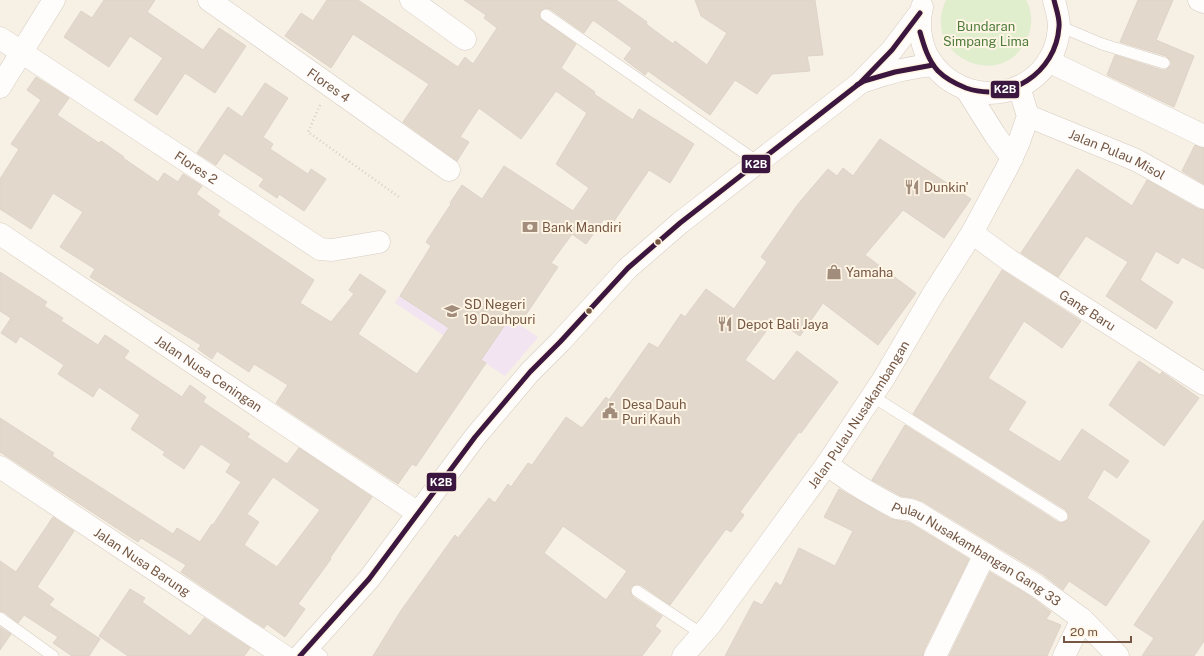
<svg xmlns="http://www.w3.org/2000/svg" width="1204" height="656" font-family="'Public Sans',sans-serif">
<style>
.education{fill:#f2e4f1}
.green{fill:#e0eece}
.building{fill:#e3d8cc;stroke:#dfd3c7;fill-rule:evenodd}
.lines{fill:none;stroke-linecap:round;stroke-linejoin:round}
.lane-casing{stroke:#d7cdc3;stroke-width:12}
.street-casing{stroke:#d7cdc3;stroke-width:23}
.secondary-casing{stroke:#d7ccc2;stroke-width:23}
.path{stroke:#d7cfc7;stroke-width:2.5;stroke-dasharray:1 3;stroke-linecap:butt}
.lane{stroke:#fefdfb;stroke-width:11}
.street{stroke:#fefdfb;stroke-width:22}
.secondary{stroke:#fefdfb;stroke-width:22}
.bus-1-casing{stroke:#fff5e5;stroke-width:8}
.bus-1{stroke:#3b163f;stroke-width:5}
.bus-dot{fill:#755744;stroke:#fff5e5;stroke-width:1.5}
.labels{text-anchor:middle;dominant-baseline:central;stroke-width:4;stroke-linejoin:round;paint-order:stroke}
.park-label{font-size:13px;fill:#4d7c3b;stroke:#fff5e5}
.street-label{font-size:13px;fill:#755744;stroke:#fff5e5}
.poi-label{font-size:13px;fill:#755744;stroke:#fff5e5;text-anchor:start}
.line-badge{stroke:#fff5e5;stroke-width:1.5}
.badge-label{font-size:11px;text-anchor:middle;font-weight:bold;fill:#fff}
</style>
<rect width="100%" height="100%" fill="#f6f0e5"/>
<path class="education" d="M421 261 538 337 505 376 395 303Z"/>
<path class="green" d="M946 0H1026C1032 10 1033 25 1028 36 1005 95 919 57 946 0Z"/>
<g class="building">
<path d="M104 0H155L147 12 203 50 219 28 246 46 215 93 185 73 157 115 134 100 163 58 130 36 109 67 64 37 81 11 92 18Z"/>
<path d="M327 0H358L458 67 465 57 473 64 497 28 484 18 486 15 464 0H616L647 22 646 24 673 44 675 41 707 65 727 33 701 16 695 0H815L823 55 807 56 810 71 772 74 757 94 735 80 710 115 648 71 645 75 624 59 632 48 593 20 584 33 550 9 546 8 541 11 539 15 542 20 576 44 561 68 595 92 594 94 633 120 639 109 694 144 670 183 649 170 612 224 604 219 586 244 572 234 551 263 558 267 519 325 509 319 481 360 486 363 416 466 412 464 398 484 276 403 288 385 254 364 249 372 217 351 212 359 198 349 201 345 90 277 95 269 60 247 83 212 53 193 31 229 0 209V179L19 149 11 144 41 100 27 90 36 77 69 98 57 115 99 143 101 141 124 157 123 158 158 182 164 173 178 182 183 174 202 186 196 194 220 211 217 215 314 280 300 303 331 322 354 294 349 290 360 274 386 291 358 334 417 374 449 328 400 296 431 246 426 242 451 204 450 203 462 185 482 199 504 166 573 211 589 188 556 164 587 113 556 91 521 139 479 108 460 137 469 142 457 161 403 122 429 84 353 34 331 68 285 36 301 13 313 21Z"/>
<path d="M1138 0H1173L1156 40 1194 56 1174 107 1107 75 1115 55 1162 70H1166L1171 65V61L1166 56 1120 42Z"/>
<path d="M265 83 288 98 263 137 273 144 270 149 308 174 311 169 326 179 304 211 279 194 277 198 259 186 264 179 224 153 216 165 197 153 228 107 242 117Z"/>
<path d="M880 139 971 199 944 238 903 210 865 255 916 293 878 345 823 303 800 336 775 319 745 360 774 381 797 351 838 382 801 433 799 432 740 512 744 515 731 532 726 529 670 605 641 585 637 584 631 587 630 591 633 597 662 616 655 626 661 631 642 656H373L400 612 455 535 458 538 489 498 495 503 508 484 511 487 528 463 532 465 566 417 582 428 606 397 609 400 649 343 658 348 681 314 685 317 706 289 734 309 767 262 761 257 798 204 828 169 837 176 843 168 853 176ZM563 526 627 571 606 600 544 553Z"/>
<path d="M1195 145 1204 148V184L1182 171Z"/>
<path d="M1077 169 1132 206 1147 180 1198 209 1204 210V269L1182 257 1178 264 1156 251 1140 280 1173 302 1156 329 1106 296 1128 262 1086 236 1058 277 1021 253Z"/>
<path d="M1002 270 1081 321 1062 348 1024 321 988 378 1026 402 1008 430 1060 462 1082 429 1129 461 1117 478 1104 469 1087 498 1150 541 1106 606 1069 581 1063 590 1044 575 922 501 914 498 901 496 872 480 905 425 1058 522 1062 523 1068 520 1069 516 1066 510 913 414Z"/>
<path d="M0 272 47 302 44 306 63 318 61 321 98 345 105 335 129 351 124 358 182 397 190 385 206 397 203 402 250 434 247 437 287 464 299 448 372 497 330 558 331 559 298 604 305 609 285 637 267 624 264 628 181 572 186 565 141 538 138 542 0 452V418L54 453 52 456 173 534 177 528 200 542 212 524 213 525 241 482 226 472 231 464 201 444 184 469 163 455 165 452 131 429 140 415 99 387 93 397 58 374 64 365 20 336 16 343 1 333 11 318 0 311ZM273 477 320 510 277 567 244 545 259 522 247 514Z"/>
<path d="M1139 361 1160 375 1162 372 1199 398 1164 446 1109 405Z"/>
<path d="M839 489 891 519 910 523 969 559 924 650 923 656H725L754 601 762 605 776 582 781 586 799 548 835 566 853 531 824 517Z"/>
<path d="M53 517 74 531 37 587 54 599 49 605 100 639 89 656H72L53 643 58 637 24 615 18 623 4 612 0 611V561L16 572Z"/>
<path d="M1204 520V641L1194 656H1142L1154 638 1134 625Z"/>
<path d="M990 572 1030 596 1051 612 1046 619 1061 625 1047 656H949Z"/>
<path d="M130 589 145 598 142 602 190 636 204 618 250 648 244 656H128L99 636Z"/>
<path d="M0 627 11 634 0 650Z"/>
</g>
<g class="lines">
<defs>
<g id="lane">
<path d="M546 15 759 163"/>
<path d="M1059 26 1102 44 1164 63"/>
<path d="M872 396 1062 516"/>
<path d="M637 591 702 634"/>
<path d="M0 618 53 656"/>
<path d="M309 646 322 656"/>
</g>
<g id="street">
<path id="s1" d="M209 0 449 170"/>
<path d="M411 0 465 39"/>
<path d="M1199 0 1204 2"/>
<path id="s2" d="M0 38 320 249 332 250 379 242"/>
<path d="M1048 61 1204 136"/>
<path d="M0 87 54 0"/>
<path id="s3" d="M972 233 1009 260 1204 384"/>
<path id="s4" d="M0 234 418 513"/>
<path id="s5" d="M827 464C849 482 872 495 897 508 905 510 909 508 916 512L1037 586 1082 619 1118 656"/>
<path id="s6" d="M0 467 284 656"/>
<path d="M935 656 985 554"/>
<path d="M1064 656 1082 619"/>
</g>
<g id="secondary">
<path d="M922 7C918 23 920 41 927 55 962 118 1055 98 1059 27 1059 17 1056 9 1054 0"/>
<path d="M865 81C887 73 909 67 933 65"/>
<path d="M966 89 995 135 1012 158"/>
<path id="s7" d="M1028 116 1136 160 1204 198"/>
<path d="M300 656 369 579 475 437 530 372 560 342 628 268 680 223 860 83 892 50 920 13"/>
<path id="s8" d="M683 656 710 625 827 464 884 378 932 296 972 233 1008 166 1019 142 1028 116 1019 87"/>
</g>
</defs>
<use href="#lane" class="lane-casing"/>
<use href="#street" class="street-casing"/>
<use href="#secondary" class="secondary-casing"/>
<path class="path" d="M320 105 308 132 399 197"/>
<use href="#lane" class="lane"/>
<use href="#street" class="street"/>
<use href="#secondary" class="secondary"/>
<defs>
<g id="bus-1">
<path d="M920 32C924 46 928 60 938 71 946 79 956 84 966 88 1009 103 1056 73 1059 27 1060 18 1056 9 1054 0"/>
<path d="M857 85 864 81 895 72 933 65"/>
<path d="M300 656 369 579 475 437 530 372 560 342 628 268 680 223 860 83 892 50 920 13"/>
</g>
</defs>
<use href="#bus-1" class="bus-1-casing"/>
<use href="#bus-1" class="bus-1"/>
</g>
<defs>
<symbol id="restaurant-bare" viewBox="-9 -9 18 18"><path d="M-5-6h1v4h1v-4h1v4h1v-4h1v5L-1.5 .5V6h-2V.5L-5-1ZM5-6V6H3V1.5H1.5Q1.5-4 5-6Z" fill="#a28d7c" stroke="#fff5e5" stroke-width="2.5" paint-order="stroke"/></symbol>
<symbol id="bank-bare" viewBox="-9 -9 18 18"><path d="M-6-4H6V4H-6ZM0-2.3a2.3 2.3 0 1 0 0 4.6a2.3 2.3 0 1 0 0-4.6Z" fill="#a28d7c" stroke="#fff5e5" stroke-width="2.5" paint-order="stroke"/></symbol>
<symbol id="shop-bare" viewBox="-9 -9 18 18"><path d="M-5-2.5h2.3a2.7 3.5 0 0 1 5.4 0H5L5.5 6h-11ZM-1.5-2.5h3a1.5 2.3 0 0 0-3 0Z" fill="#a28d7c" stroke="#fff5e5" stroke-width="2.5" paint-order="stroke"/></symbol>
<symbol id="school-bare" viewBox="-9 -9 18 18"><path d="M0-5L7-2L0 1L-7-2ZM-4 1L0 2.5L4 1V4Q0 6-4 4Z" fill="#a28d7c" stroke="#fff5e5" stroke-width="2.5" paint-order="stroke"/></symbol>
<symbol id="civic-bare" viewBox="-9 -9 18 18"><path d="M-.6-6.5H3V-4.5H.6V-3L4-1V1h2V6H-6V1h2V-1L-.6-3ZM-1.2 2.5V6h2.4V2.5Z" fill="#a28d7c" stroke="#fff5e5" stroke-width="2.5" paint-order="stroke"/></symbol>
</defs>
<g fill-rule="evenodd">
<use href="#restaurant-bare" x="901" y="176" width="22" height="22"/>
<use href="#bank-bare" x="519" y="216" width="22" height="22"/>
<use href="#shop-bare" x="823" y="261" width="22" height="22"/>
<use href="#school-bare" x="441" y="300" width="22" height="22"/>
<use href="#restaurant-bare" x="714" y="313" width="22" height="22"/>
<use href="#civic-bare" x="599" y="400" width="22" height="22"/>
</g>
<g class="bus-dot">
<circle cx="658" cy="242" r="3.5"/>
<circle cx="589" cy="311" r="3.5"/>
</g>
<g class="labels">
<g class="park-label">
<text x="986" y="26">Bundaran<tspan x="986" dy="15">Simpang Lima</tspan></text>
</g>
<g class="street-label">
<text stroke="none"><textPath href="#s1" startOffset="147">Flores 4</textPath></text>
<text stroke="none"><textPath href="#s7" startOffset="97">Jalan Pulau Misol</textPath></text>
<text stroke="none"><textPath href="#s2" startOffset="235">Flores 2</textPath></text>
<text stroke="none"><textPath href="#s3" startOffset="139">Gang Baru</textPath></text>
<text stroke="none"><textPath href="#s4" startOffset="251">Jalan Nusa Ceningan</textPath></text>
<text stroke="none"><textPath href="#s8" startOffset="299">Jalan Pulau Nusakambangan</textPath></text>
<text stroke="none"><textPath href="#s5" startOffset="175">Pulau Nusakambangan Gang 33</textPath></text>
<text stroke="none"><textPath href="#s6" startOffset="171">Jalan Nusa Barung</textPath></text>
</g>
<g class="poi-label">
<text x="924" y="187">Dunkin'</text>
<text x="542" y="227">Bank Mandiri</text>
<text x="846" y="272">Yamaha</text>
<text x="464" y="304">SD Negeri<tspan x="464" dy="15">19 Dauhpuri</tspan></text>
<text x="737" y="324">Depot Bali Jaya</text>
<text x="622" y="404">Desa Dauh<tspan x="622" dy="15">Puri Kauh</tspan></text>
</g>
</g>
<g class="line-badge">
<rect x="990" y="80" width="30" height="19" rx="4" fill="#3b163f"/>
<rect x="741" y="154" width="30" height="20" rx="4" fill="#3b163f"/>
<rect x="426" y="472" width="31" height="20" rx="4" fill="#3b163f"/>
</g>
<g class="badge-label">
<text x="1005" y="93">K2B</text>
<text x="756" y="168">K2B</text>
<text x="441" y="486">K2B</text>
</g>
<path d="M1064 636v6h67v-6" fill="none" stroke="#755744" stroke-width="2"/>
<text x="1070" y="636" font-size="12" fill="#755744" stroke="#fff5e5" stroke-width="3" paint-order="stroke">20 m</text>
</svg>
